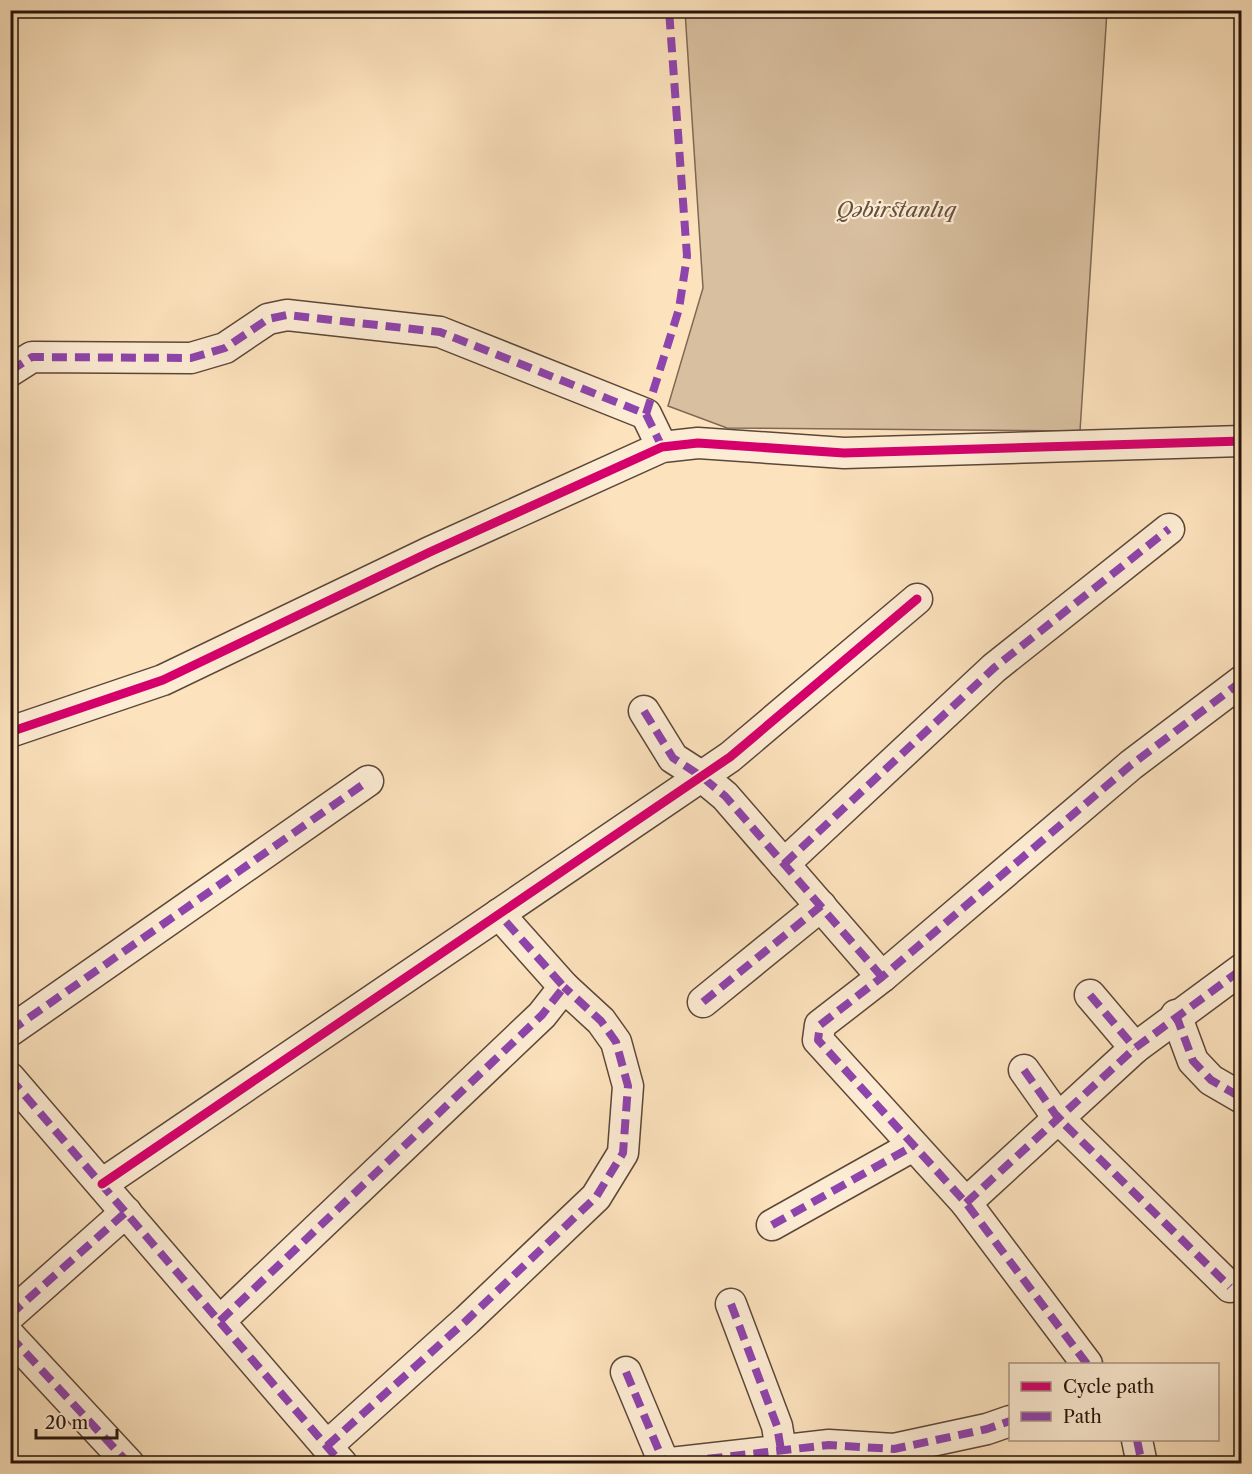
<svg xmlns="http://www.w3.org/2000/svg" width="1252" height="1474" font-family="'Libre Caslon Text',serif">
<style>
.green{fill:#d8bf9f;stroke:#7f6955;stroke-width:1.5}
.lines{fill:none;stroke-linecap:round;stroke-linejoin:round}
.minor-casing{stroke:#5c4738;stroke-width:33}
.minor{stroke:#fdecd4;stroke-width:30}
.quiet{stroke:#8e44ad;stroke-width:8;stroke-dasharray:15 8;stroke-linecap:butt}
.cycleway-casing{stroke:#fdecd4;stroke-width:13}
.cycleway{stroke:#d6006c;stroke-width:9}
.labels{text-anchor:middle;dominant-baseline:central;stroke-width:4.5;stroke-linejoin:round;paint-order:stroke}
.park-label{font-size:21px;font-style:italic;fill:#644f3f;stroke:#fdecd4}
</style>
<rect width="100%" height="100%" fill="#fce2bd"/>
<filter id="stains"><feTurbulence type="fractalNoise" baseFrequency=".00333" numOctaves="4"/><feColorMatrix values="0 0 0 0 .2 0 0 0 0 .09 0 0 0 0 .02 0 0 0 .5 -.17"/></filter>
<radialGradient id="worn" r=".72"><stop offset=".6" stop-color="#630" stop-opacity="0"/><stop offset="1" stop-color="#630" stop-opacity=".3"/></radialGradient>
<path class="green" d="M685 11H1107L1080 431 727 428 668 406 703 288Z"/>
<g class="lines">
<defs>
<g id="minor">
<path d="M10 371 32 357 191 358 225 348 268 319 287 315 440 332 646 414 662 447"/>
<path d="M644 711 673 758 701 776 725 796 882 977"/>
<path d="M10 732 163 680 430 552 662 447 698 443 844 453 1242 441"/>
<path d="M784 864 994 668 1169 529"/>
<path d="M1090 995 1135 1048"/>
<path d="M703 1002 821 906"/>
<path d="M1176 1015 1193 1061 1211 1080 1242 1098"/>
<path d="M10 1031 368 781"/>
<path d="M1024 1070 1058 1118 1230 1287"/>
<path d="M10 1078 342 1464"/>
<path d="M102 1184 730 757 917 599"/>
<path d="M966 1203 1135 1048 1242 969"/>
<path d="M772 1225 913 1146"/>
<path d="M731 1304 777 1426 781 1450"/>
<path d="M10 1315 126 1212"/>
<path d="M220 1321 542 1015 564 987 499 914"/>
<path d="M10 1336 129 1464"/>
<path d="M1087 1364 966 1203 818 1040 820 1025 882 977 1131 765 1242 681"/>
<path d="M626 1372 664 1463"/>
<path d="M1137 1440 1142 1464"/>
<path d="M327 1446 467 1320 596 1197 623 1153 628 1086 616 1042 601 1021 564 987"/>
<path d="M662 1464 829 1445 894 1449 987 1429 1010 1421"/>
</g>
</defs>
<use href="#minor" class="minor-casing"/>
<use href="#minor" class="minor"/>
<g class="quiet">
<path d="M10 371 32 357 191 358 225 348 268 319 287 315 440 332 646 414 662 447"/>
<path d="M646 414 679 309 687 256 669 10"/>
<path d="M644 711 673 758 701 776 725 796 882 977"/>
<path d="M784 864 994 668 1169 529"/>
<path d="M1090 995 1135 1048"/>
<path d="M703 1002 821 906"/>
<path d="M1176 1015 1193 1061 1211 1080 1242 1098"/>
<path d="M10 1031 368 781"/>
<path d="M1024 1070 1058 1118 1230 1287"/>
<path d="M10 1078 342 1464"/>
<path d="M966 1203 1135 1048 1242 969"/>
<path d="M772 1225 913 1146"/>
<path d="M731 1304 777 1426 781 1450"/>
<path d="M10 1315 126 1212"/>
<path d="M220 1321 542 1015 564 987 499 914"/>
<path d="M10 1336 129 1464"/>
<path d="M1087 1364 966 1203 818 1040 820 1025 882 977 1131 765 1242 681"/>
<path d="M626 1372 664 1463"/>
<path d="M1137 1440 1142 1464"/>
<path d="M327 1446 467 1320 596 1197 623 1153 628 1086 616 1042 601 1021 564 987"/>
<path d="M662 1464 829 1445 894 1449 987 1429 1010 1421"/>
</g>
<defs>
<g id="cycleway">
<path d="M10 732 163 680 430 552 662 447 698 443 844 453 1242 441"/>
<path d="M102 1184 730 757 917 599"/>
</g>
</defs>
<use href="#cycleway" class="cycleway-casing"/>
<use href="#cycleway" class="cycleway"/>
</g>
<g class="labels">
<g class="park-label">
<text x="896" y="209">Qəbirstanlıq</text>
</g>
</g>
<rect width="1252" height="1474" fill="none" stroke="#fce2bd" stroke-width="36"/>
<rect x="12" y="12" width="1228" height="1450" fill="none" stroke="#26130b" stroke-width="3"/>
<rect x="18" y="18" width="1216" height="1438" fill="none" stroke="#26130b" stroke-width="1.5"/>
<rect x="1009" y="1363" width="210" height="78" fill="#fdecd4" stroke="#a79584" stroke-width="1.5"/>
<rect x="1021" y="1382" width="30" height="9" fill="#d6006c" stroke="#a79584" stroke-width="1.5"/>
<text x="1063" y="1393" font-size="18" fill="#26130b">Cycle path</text>
<rect x="1021" y="1412" width="30" height="9" fill="#8e44ad" stroke="#a79584" stroke-width="1.5"/>
<text x="1063" y="1423" font-size="18" fill="#26130b">Path</text>
<path d="M36 1429v9h81v-9" fill="none" stroke="#26130b" stroke-width="3"/>
<text x="45" y="1429" font-size="18" fill="#26130b" stroke="#fdecd4" stroke-width="4.5" paint-order="stroke">20 m</text>
<rect width="100%" height="100%" filter="url(#stains)"/>
<rect width="100%" height="100%" fill="url(#worn)"/>
</svg>
